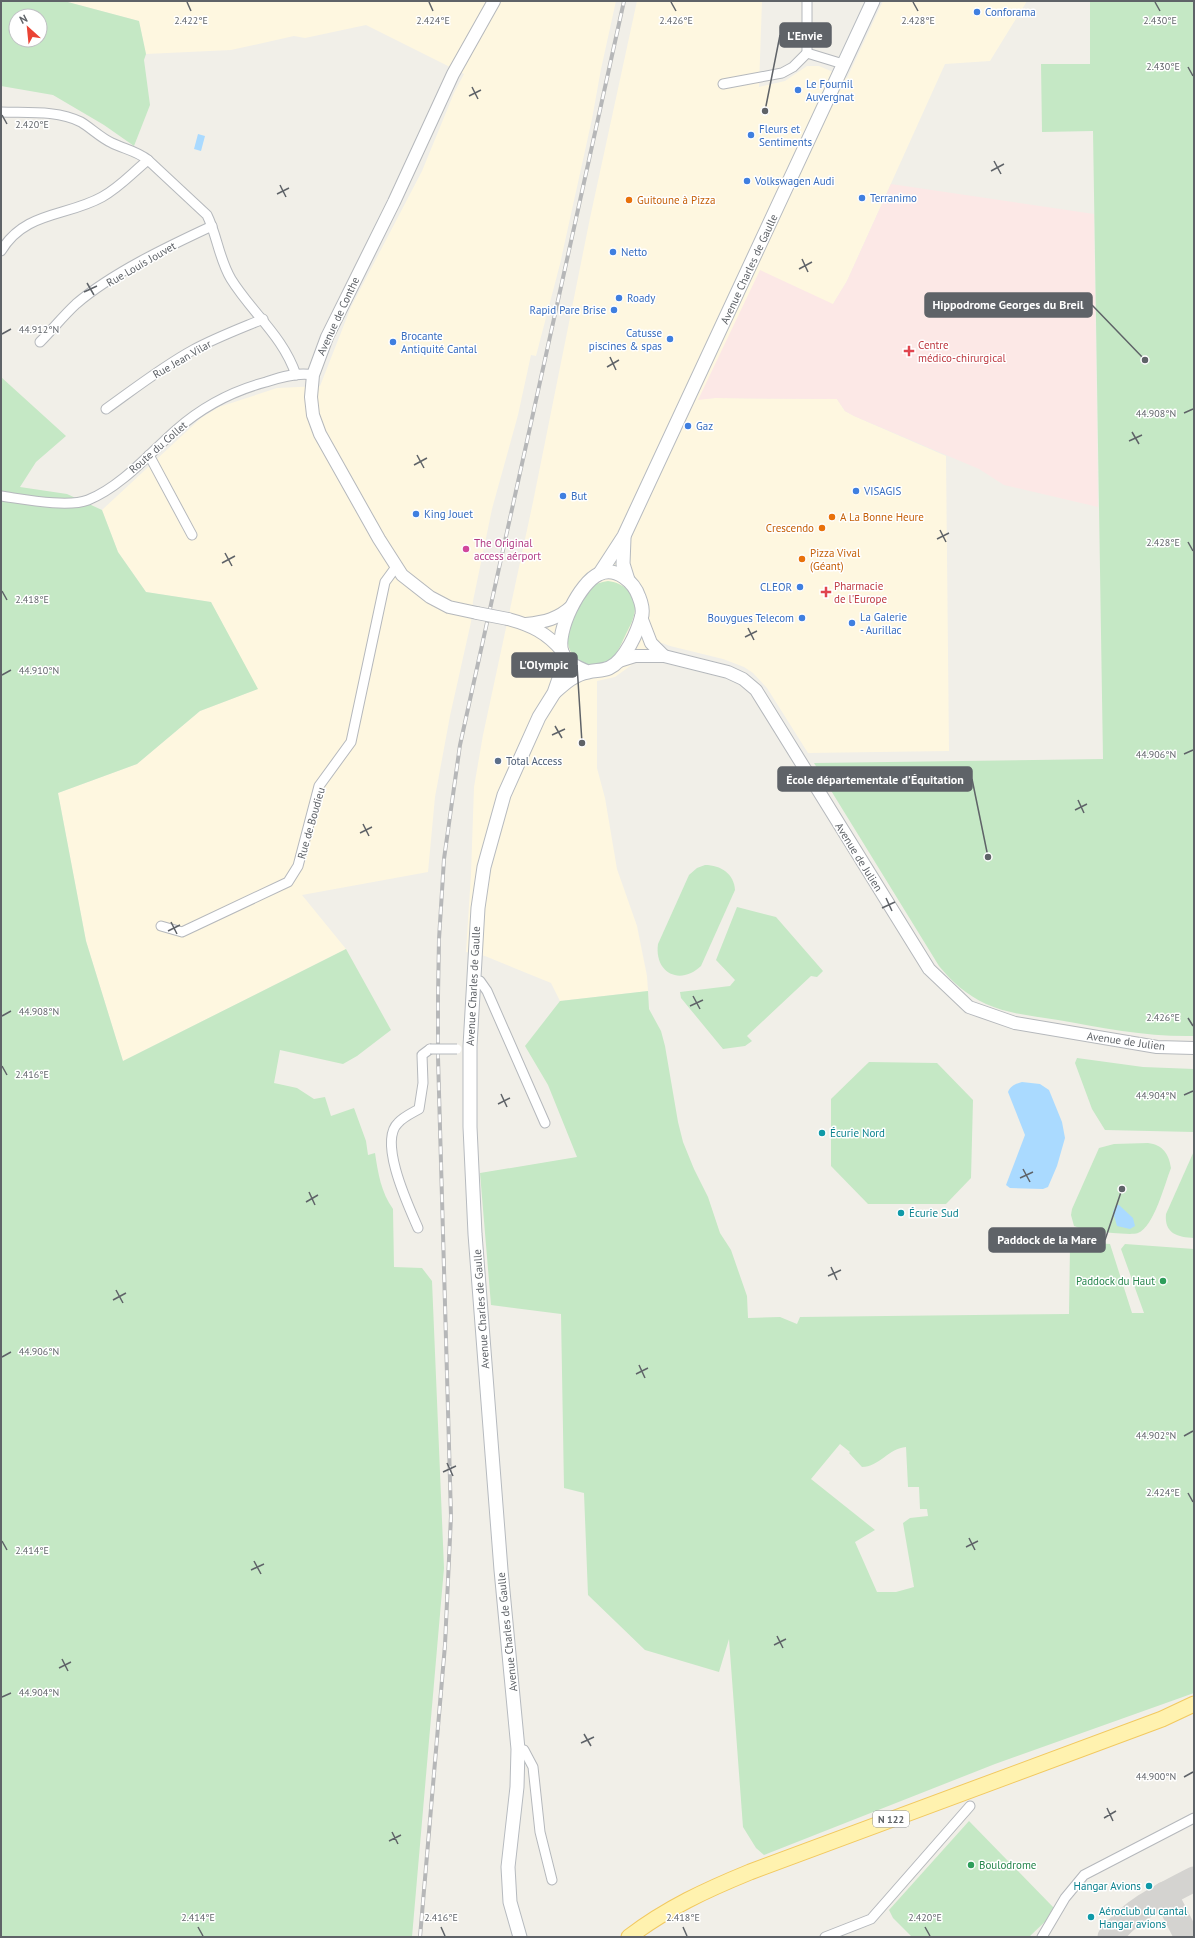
<svg xmlns="http://www.w3.org/2000/svg" width="1195" height="1938" font-family="'PT Sans',sans-serif">
<style>
.commercial{fill:#fef7e0}
.medical{fill:#fce8e6}
.green{fill:#c5e8c5;fill-rule:evenodd}
.water{fill:#aadaff}
.lines{fill:none;stroke-linecap:round;stroke-linejoin:round}
.taxiway{stroke:#d4d3d0;stroke-width:25}
.minor-casing{stroke:#b5b8bc;stroke-width:11}
.tertiary-casing{stroke:#b5b8bc;stroke-width:14}
.secondary-casing{stroke:#b6babf;stroke-width:15}
.primary-casing{stroke:#f2c960;stroke-width:17}
.minor{stroke:#fff;stroke-width:9}
.tertiary{stroke:#fff;stroke-width:12}
.secondary{stroke:#fff;stroke-width:13}
.primary{stroke:#fff2af;stroke-width:15}
.rail-casing{stroke:#b6b7b8;stroke-width:4}
.rail{stroke:#fff;stroke-width:2.5;stroke-dasharray:8;stroke-linecap:butt}
.minor-bridge-casing{stroke:#b5b8bc;stroke-width:11;stroke-linecap:butt}
.tertiary-bridge-casing{stroke:#b5b8bc;stroke-width:14;stroke-linecap:butt}
.minor-bridge{stroke:#fff;stroke-width:9}
.tertiary-bridge{stroke:#fff;stroke-width:12}
.ticks{fill:none;stroke:#5f6368;stroke-width:1.5}
.shop-dot{fill:#3f7fe0;stroke:#fff;stroke-width:1.5}
.food-dot{fill:#e8710a;stroke:#fff;stroke-width:1.5}
.health-dot{fill:#e0444e;stroke:#fff;stroke-width:1.5}
.hotel-dot{fill:#d1479c;stroke:#fff;stroke-width:1.5}
.service-dot{fill:#5c6f8a;stroke:#fff;stroke-width:1.5}
.culture-dot{fill:#0f9aa8;stroke:#fff;stroke-width:1.5}
.leisure-dot{fill:#2e9e5b;stroke:#fff;stroke-width:1.5}
.labels{text-anchor:middle;dominant-baseline:central;stroke-width:3;stroke-linejoin:round;paint-order:stroke}
.shield{fill:#fff;stroke:#8f9295;stroke-width:1}
.shield-label{font-size:10px;font-weight:bold;fill:#5f6368}
.shop-label{font-size:11px;fill:#366cbe;stroke:#fff;text-anchor:start}
.food-label{font-size:11px;fill:#c56008;stroke:#fff;text-anchor:start}
.street-label{font-size:11px;fill:#5f6368;stroke:#fff}
.health-label{font-size:11px;fill:#be3a42;stroke:#fff;text-anchor:start}
.hotel-label{font-size:11px;fill:#b23c85;stroke:#fff;text-anchor:start}
.service-label{font-size:11px;fill:#4e5e75;stroke:#fff;text-anchor:start}
.culture-label{font-size:11px;fill:#0d838f;stroke:#fff;text-anchor:start}
.leisure-label{font-size:11px;fill:#27864d;stroke:#fff;text-anchor:end}
.ticks-label{font-size:10px;text-anchor:middle;fill:#5f6368;stroke:#fff;stroke-width:3;stroke-linejoin:round;paint-order:stroke}
.leader{fill:none;stroke:#5f6368;stroke-width:1.5}
.callout-dot{fill:#5f6368;stroke:#fff;stroke-width:1.5}
.callout{fill:#5f6368;stroke:#5f6368;stroke-width:1.5}
.callout-label{font-size:12px;text-anchor:middle;font-weight:bold;fill:#fff}
</style>
<rect width="100%" height="100%" fill="#f1efe8"/>
<g class="commercial">
<path d="M64 1H616L601 69 592 119 560 264 536 356 531 355 518 415 492 509 473 601 471 622 450 716 435 797 428 872 302 895 346 949 123 1061 86 941 58 793 137 764 200 711 257 689 211 602 146 592 118 552 102 510 201 418 219 407 277 388 320 386 351 307 422 171 454 93 464 74 366 25 305 38 294 36 231 50 146 54 139 21Z"/>
<path d="M637 1H762L759 87 785 81 807 66H819L847 78 883 1H1027L990 61 945 64 847 281 833 304 698 399 715 398 837 399 845 411 854 416 946 456 949 751 808 753 767 688 753 673 744 667 723 659 670 646 662 643 615 677 597 681V768L605 798 617 869 637 926 647 976 648 991 560 1001 551 983 485 956 466 952 471 874 474 787 483 735 533 502 590 218Z"/>
</g>
<path class="medical" d="M891 184 1094 214 1098 507 1004 485 979 469 854 416 845 411 837 399 715 398 698 400 760 270 833 304 847 281Z"/>
<g class="green">
<path d="M1 1H64L139 21 146 54 144 60 150 105 134 146 104 125 53 95 1 86ZM16 16H40V40H16Z"/>
<path d="M1090 1H1194V1036C1148 1037 1103 1028 1058 1020 1034 1016 1008 1014 986 1004 967 995 952 982 939 966L814 763 1103 759 1093 131 1042 132 1041 64H1090Z"/>
<path d="M1 377 66 436 36 462 20 487 67 494 102 510 118 552 146 592 211 602 258 689 200 711 137 764 58 793 86 941 123 1061 346 949 391 1030 357 1056 343 1064 280 1050 274 1083 297 1088 314 1099 325 1097 331 1116 354 1108 366 1141 368 1155 375 1153C378 1173 381 1192 393 1209L394 1267 422 1268 432 1281 444 1568 412 1937H1Z"/>
<path d="M608 581C623 583 635 592 635 608 635 617 630 626 626 634 619 648 615 663 597 665 590 666 585 666 580 662 560 647 569 628 577 610 581 603 583 594 589 589 594 584 601 582 608 581Z"/>
<path d="M705 865C721 865 734 874 735 890L701 966C680 986 654 973 658 944L689 875 697 868Z"/>
<path d="M737 907 776 917 823 971 817 977 811 976 747 1036 752 1041 745 1046 723 1049 681 998 680 992 730 986 735 980 716 960Z"/>
<path d="M648 991 649 1009 661 1031 665 1046 678 1122 683 1142 694 1169 708 1197 720 1233 731 1250 747 1296 748 1318 780 1317 797 1324 800 1317 1069 1314 1070 1246 1076 1242 1110 1244 1132 1313H1144L1121 1249 1125 1244 1194 1249V1693L995 1764 764 1855 756 1848 743 1827 729 1639 719 1672 645 1650 588 1595 584 1493 564 1488 561 1314 491 1305 480 1173 577 1157 548 1085 525 1046 560 1001ZM840 1444 850 1452 849 1453 862 1467C879 1467 889 1448 906 1447L908 1487H919L920 1509H927L928 1516 910 1518 903 1523 914 1587 896 1592H877L855 1542 875 1530 811 1479Z"/>
<path d="M1077 1058 1143 1067 1194 1069V1132L1105 1130 1092 1109 1075 1063Z"/>
<path d="M869 1062 937 1063 973 1100 971 1178 946 1204H868L831 1166V1099Z"/>
<path d="M1148 1143C1163 1145 1169 1154 1171 1168 1165 1183 1154 1227 1138 1233 1131 1235 1120 1233 1113 1233 1100 1232 1087 1231 1074 1226L1071 1215 1072 1209 1099 1148 1114 1144Z"/>
<path d="M1194 1151V1238C1178 1237 1164 1234 1166 1214Z"/>
<path d="M969 1821 1054 1908V1913L1029 1937H912L893 1918 889 1910Z"/>
</g>
<g class="water">
<path d="M198 134 205 136 201 151 194 149Z"/>
<path d="M1022 1082 1040 1084 1049 1090 1062 1122 1065 1138 1057 1166 1048 1187 1043 1189 1010 1188 1006 1185 1025 1135 1008 1092C1011 1085 1016 1084 1022 1082Z"/>
<path d="M1116 1205H1119L1133 1218 1135 1226 1130 1229 1117 1226 1113 1212Z"/>
</g>
<g class="lines">
<g class="taxiway">
<path d="M1165 1894 1187 1937"/>
<path d="M1110 1937C1131 1910 1163 1895 1194 1879"/>
</g>
<defs>
<g id="minor">
<path d="M807 1V53L843 64"/>
<path d="M723 84 782 73 793 67 807 53"/>
<path d="M1 112C27 113 57 110 81 122 91 128 101 138 112 143 124 149 137 151 148 160L207 215C217 235 219 259 231 279 252 313 283 336 296 375"/>
<path d="M1 251C25 211 66 217 102 197 120 187 132 173 148 160"/>
<path d="M40 342C52 330 63 316 76 304 112 273 169 246 212 226"/>
<path d="M106 409C134 389 162 367 193 350 215 338 239 329 263 319"/>
<path d="M149 455 192 535"/>
<path d="M1 496C23 499 67 508 88 500 121 487 150 453 176 430 202 407 232 391 266 382 281 377 298 372 313 375"/>
<path d="M161 926 182 932 288 882 298 866 319 786 351 742 385 582 396 567"/>
<path d="M473 981H480L487 991 545 1123"/>
<path d="M418 1228C409 1207 378 1142 398 1123 403 1117 412 1113 419 1109L423 1083 422 1055 430 1049"/>
<path d="M518 1749 524 1750 533 1767 540 1832 552 1880"/>
<path d="M825 1937 871 1919 970 1806"/>
<path d="M1042 1937 1065 1898 1084 1875 1194 1818"/>
</g>
<g id="tertiary">
<path d="M477 613 449 607 430 597 402 575 379 539 320 434 313 415 311 397 313 375 327 337 394 202 453 74 494 1"/>
<path d="M641 617 651 643 664 656"/>
<path d="M508 619C531 625 547 633 562 651"/>
<path d="M526 624C545 622 558 619 572 606"/>
<path d="M619 661 635 656H664L728 672 743 679 756 690 929 969 969 1007 1015 1023 1157 1047 1194 1048"/>
</g>
<g id="secondary">
<path d="M624 538 623 564 628 580"/>
<path d="M600 573 624 536 873 1"/>
<path d="M555 692C565 683 575 674 588 672 595 670 602 671 609 668 625 661 638 631 642 615 643 609 641 602 639 597 634 582 616 566 599 574 580 582 555 632 562 652 566 663 578 668 588 672"/>
<path d="M520 1937 510 1902 508 1867 517 1787 518 1749 501 1570 475 1234 470 1127V1046L478 908 484 867 504 795 539 717 554 693 561 673 563 654"/>
</g>
<path id="primary" d="M629 1937C667 1908 706 1890 750 1872L1162 1719 1194 1704"/>
</defs>
<use href="#minor" class="minor-casing"/>
<use href="#tertiary" class="tertiary-casing"/>
<use href="#secondary" class="secondary-casing"/>
<use href="#primary" class="primary-casing"/>
<use href="#minor" class="minor"/>
<use href="#tertiary" class="tertiary"/>
<use href="#secondary" class="secondary"/>
<use href="#primary" class="primary"/>
<defs>
<path id="rail" d="M420 1937 445 1645 451 1516 438 1057V996L439 939 444 859 460 745 624 1"/>
</defs>
<use href="#rail" class="rail-casing"/>
<use href="#rail" class="rail"/>
<defs>
<path id="minor-bridge" d="M430 1049H457"/>
<path id="tertiary-bridge" d="M477 613 508 619"/>
</defs>
<use href="#minor-bridge" class="minor-bridge-casing"/>
<use href="#tertiary-bridge" class="tertiary-bridge-casing"/>
<use href="#minor-bridge" class="minor-bridge"/>
<use href="#tertiary-bridge" class="tertiary-bridge"/>
</g>
<path class="ticks" d="M187 2 191 11M429 2 433 11M671 2 676 11M913 2 918 11M1155 2 1160 11M1188 67 1193 76M472 87 478 99M469 96 481 90M2 115 7 124M994 161 1001 174M991 171 1004 164M280 185 286 197M277 194 289 188M802 259 808 272M799 269 812 262M87 283 94 295M84 292 97 286M2 334 11 329M610 357 616 370M607 367 619 360M1184 413 1193 409M1132 432 1139 444M1129 441 1142 435M417 455 424 468M414 465 427 458M940 530 946 542M937 539 949 533M1188 542 1193 551M225 553 232 566M222 563 235 556M2 591 7 600M748 628 754 640M745 637 757 631M2 675 11 670M555 726 562 738M552 735 565 729M1184 754 1193 750M1078 800 1084 813M1075 810 1087 804M363 824 369 836M360 833 372 827M886 898 892 911M882 908 895 902M171 922 177 934M168 931 180 925M693 996 700 1009M690 1006 703 1000M2 1016 11 1011M1188 1018 1193 1026M2 1066 7 1075M501 1094 507 1107M1184 1095 1193 1091M498 1104 510 1098M1023 1169 1030 1182M1020 1178 1033 1172M309 1192 315 1205M306 1202 318 1195M831 1267 837 1280M828 1276 841 1270M116 1290 123 1303M113 1300 126 1293M2 1357 11 1352M639 1365 645 1378M636 1374 648 1368M1184 1436 1193 1431M447 1463 453 1476M443 1472 456 1466M1188 1493 1193 1502M969 1538 975 1550M2 1541 7 1550M966 1547 978 1541M254 1561 261 1574M251 1570 264 1564M777 1636 783 1648M774 1645 786 1639M62 1659 68 1671M59 1668 71 1662M2 1697 11 1693M584 1734 591 1746M581 1743 594 1737M1184 1777 1193 1772M1107 1808 1113 1821M1104 1818 1116 1811M392 1832 398 1844M389 1841 401 1835M198 1927 203 1936M441 1927 445 1936M683 1927 687 1936M925 1927 930 1936"/>
<g class="shop-dot">
<circle cx="977" cy="12" r="4"/>
<circle cx="798" cy="90" r="4"/>
<circle cx="751" cy="135" r="4"/>
<circle cx="747" cy="181" r="4"/>
<circle cx="862" cy="198" r="4"/>
<circle cx="613" cy="252" r="4"/>
<circle cx="619" cy="298" r="4"/>
<circle cx="614" cy="310" r="4"/>
<circle cx="670" cy="339" r="4"/>
<circle cx="393" cy="342" r="4"/>
<circle cx="688" cy="426" r="4"/>
<circle cx="856" cy="491" r="4"/>
<circle cx="563" cy="496" r="4"/>
<circle cx="416" cy="514" r="4"/>
<circle cx="800" cy="587" r="4"/>
<circle cx="802" cy="618" r="4"/>
<circle cx="852" cy="623" r="4"/>
</g>
<g class="food-dot">
<circle cx="629" cy="200" r="4"/>
<circle cx="832" cy="517" r="4"/>
<circle cx="822" cy="528" r="4"/>
<circle cx="802" cy="559" r="4"/>
</g>
<g class="health-dot">
<path d="M907 345h4v4h4v4h-4v4h-4v-4h-4v-4h4z"/>
<path d="M824 586h4v4h4v4h-4v4h-4v-4h-4v-4h4z"/>
</g>
<circle class="hotel-dot" cx="466" cy="549" r="4"/>
<circle class="service-dot" cx="498" cy="761" r="4"/>
<g class="culture-dot">
<circle cx="822" cy="1133" r="4"/>
<circle cx="901" cy="1213" r="4"/>
<circle cx="1149" cy="1886" r="4"/>
<circle cx="1091" cy="1917" r="4"/>
</g>
<g class="leisure-dot">
<circle cx="1163" cy="1281" r="4"/>
<circle cx="971" cy="1865" r="4"/>
</g>
<g class="labels">
<rect class="shield" x="873" y="1811" width="36" height="16" rx="3"/>
<g class="shield-label">
<text x="891" y="1819">N 122</text>
</g>
<g class="shop-label">
<text x="985" y="12">Conforama</text>
<text x="806" y="84">Le Fournil<tspan x="806" dy="13">Auvergnat</tspan></text>
<text x="759" y="129">Fleurs et<tspan x="759" dy="13">Sentiments</tspan></text>
<text x="755" y="181">Volkswagen Audi</text>
<text x="870" y="198">Terranimo</text>
<text x="621" y="252">Netto</text>
<text x="627" y="298">Roady</text>
<text x="606" y="310" text-anchor="end">Rapid Pare Brise</text>
<text x="662" y="333" text-anchor="end">Catusse<tspan x="662" dy="13">piscines &amp; spas</tspan></text>
<text x="401" y="336">Brocante<tspan x="401" dy="13">Antiquité Cantal</tspan></text>
<text x="696" y="426">Gaz</text>
<text x="864" y="491">VISAGIS</text>
<text x="571" y="496">But</text>
<text x="424" y="514">King Jouet</text>
<text x="792" y="587" text-anchor="end">CLEOR</text>
<text x="860" y="617">La Galerie<tspan x="860" dy="13">- Aurillac</tspan></text>
<text x="794" y="618" text-anchor="end">Bouygues Telecom</text>
</g>
<g class="food-label">
<text x="637" y="200">Guitoune à Pizza</text>
<text x="840" y="517">A La Bonne Heure</text>
<text x="814" y="528" text-anchor="end">Crescendo</text>
<text x="810" y="553">Pizza Vival<tspan x="810" dy="13">(Géant)</tspan></text>
</g>
<g class="street-label">
<text transform="translate(141 264) rotate(-30)">Rue Louis Jouvet</text>
<text transform="translate(749 269) rotate(-65)">Avenue Charles de Gaulle</text>
<text transform="translate(338 316) rotate(-65)">Avenue de Conthe</text>
<text transform="translate(182 359) rotate(-30)">Rue Jean Vilar</text>
<text transform="translate(158 447) rotate(-41)">Route du Collet</text>
<text transform="translate(311 823) rotate(-74)">Rue de Boudieu</text>
<text transform="translate(859 857) rotate(58)">Avenue de Julien</text>
<text transform="translate(473 986) rotate(-87)">Avenue Charles de Gaulle</text>
<text transform="translate(1126 1041) rotate(8)">Avenue de Julien</text>
<text transform="translate(481 1309) rotate(-94)">Avenue Charles de Gaulle</text>
<text transform="translate(507 1632) rotate(-96)">Avenue Charles de Gaulle</text>
</g>
<g class="health-label">
<text x="918" y="345">Centre<tspan x="918" dy="13">médico-chirurgical</tspan></text>
<text x="834" y="586">Pharmacie<tspan x="834" dy="13">de l'Europe</tspan></text>
</g>
<g class="hotel-label">
<text x="474" y="543">The Original<tspan x="474" dy="13">access aérport</tspan></text>
</g>
<g class="service-label">
<text x="506" y="761">Total Access</text>
</g>
<g class="culture-label">
<text x="830" y="1133">Écurie Nord</text>
<text x="909" y="1213">Écurie Sud</text>
<text x="1141" y="1886" text-anchor="end">Hangar Avions</text>
<text x="1099" y="1911">Aéroclub du cantal<tspan x="1099" dy="13">Hangar avions</tspan></text>
</g>
<g class="leisure-label">
<text x="1155" y="1281">Paddock du Haut</text>
<text x="979" y="1865" text-anchor="start">Boulodrome</text>
</g>
</g>
<g class="ticks-label">
<text x="191" y="24">2.422°E</text>
<text x="433" y="24">2.424°E</text>
<text x="676" y="24">2.426°E</text>
<text x="918" y="24">2.428°E</text>
<text x="1160" y="24">2.430°E</text>
<text x="1163" y="70">2.430°E</text>
<text x="32" y="128">2.420°E</text>
<text x="39" y="333">44.912°N</text>
<text x="1156" y="417">44.908°N</text>
<text x="1163" y="546">2.428°E</text>
<text x="32" y="603">2.418°E</text>
<text x="39" y="674">44.910°N</text>
<text x="1156" y="758">44.906°N</text>
<text x="39" y="1015">44.908°N</text>
<text x="1163" y="1021">2.426°E</text>
<text x="32" y="1078">2.416°E</text>
<text x="1156" y="1099">44.904°N</text>
<text x="39" y="1355">44.906°N</text>
<text x="1156" y="1439">44.902°N</text>
<text x="1163" y="1496">2.424°E</text>
<text x="32" y="1554">2.414°E</text>
<text x="39" y="1696">44.904°N</text>
<text x="1156" y="1780">44.900°N</text>
<text x="198" y="1921">2.414°E</text>
<text x="441" y="1921">2.416°E</text>
<text x="683" y="1921">2.418°E</text>
<text x="925" y="1921">2.420°E</text>
</g>
<path class="leader" d="M765 111L780 35M1145 360L1092 305M582 743L577 665M988 857L972 779M1122 1189L1105 1240"/>
<g class="callout-dot">
<circle cx="765" cy="111" r="4"/>
<circle cx="1145" cy="360" r="4"/>
<circle cx="582" cy="743" r="4"/>
<circle cx="988" cy="857" r="4"/>
<circle cx="1122" cy="1189" r="4"/>
</g>
<g class="callout">
<rect x="780" y="23" width="51" height="24" rx="4"/>
<rect x="925" y="293" width="167" height="24" rx="4"/>
<rect x="512" y="653" width="65" height="24" rx="4"/>
<rect x="778" y="767" width="194" height="24" rx="4"/>
<rect x="989" y="1228" width="116" height="24" rx="4"/>
</g>
<g class="callout-label">
<text x="805" y="40">L'Envie</text>
<text x="1008" y="309">Hippodrome Georges du Breil</text>
<text x="544" y="669">L'Olympic</text>
<text x="875" y="784">École départementale d'Équitation</text>
<text x="1047" y="1244">Paddock de la Mare</text>
</g>
<rect width="1195" height="1938" fill="none" stroke="#5f6368" stroke-width="4"/>
<g transform="translate(28 28) rotate(333)"><circle r="19" fill="#ffffff" stroke="#bfc1c3"/>
<path d="M0-3L7 15L0 10L-7 15Z" fill="#ea4335"/>
<text y="-6" font-size="11" font-weight="bold" text-anchor="middle" fill="#5f6368">N</text>
</g>
</svg>
